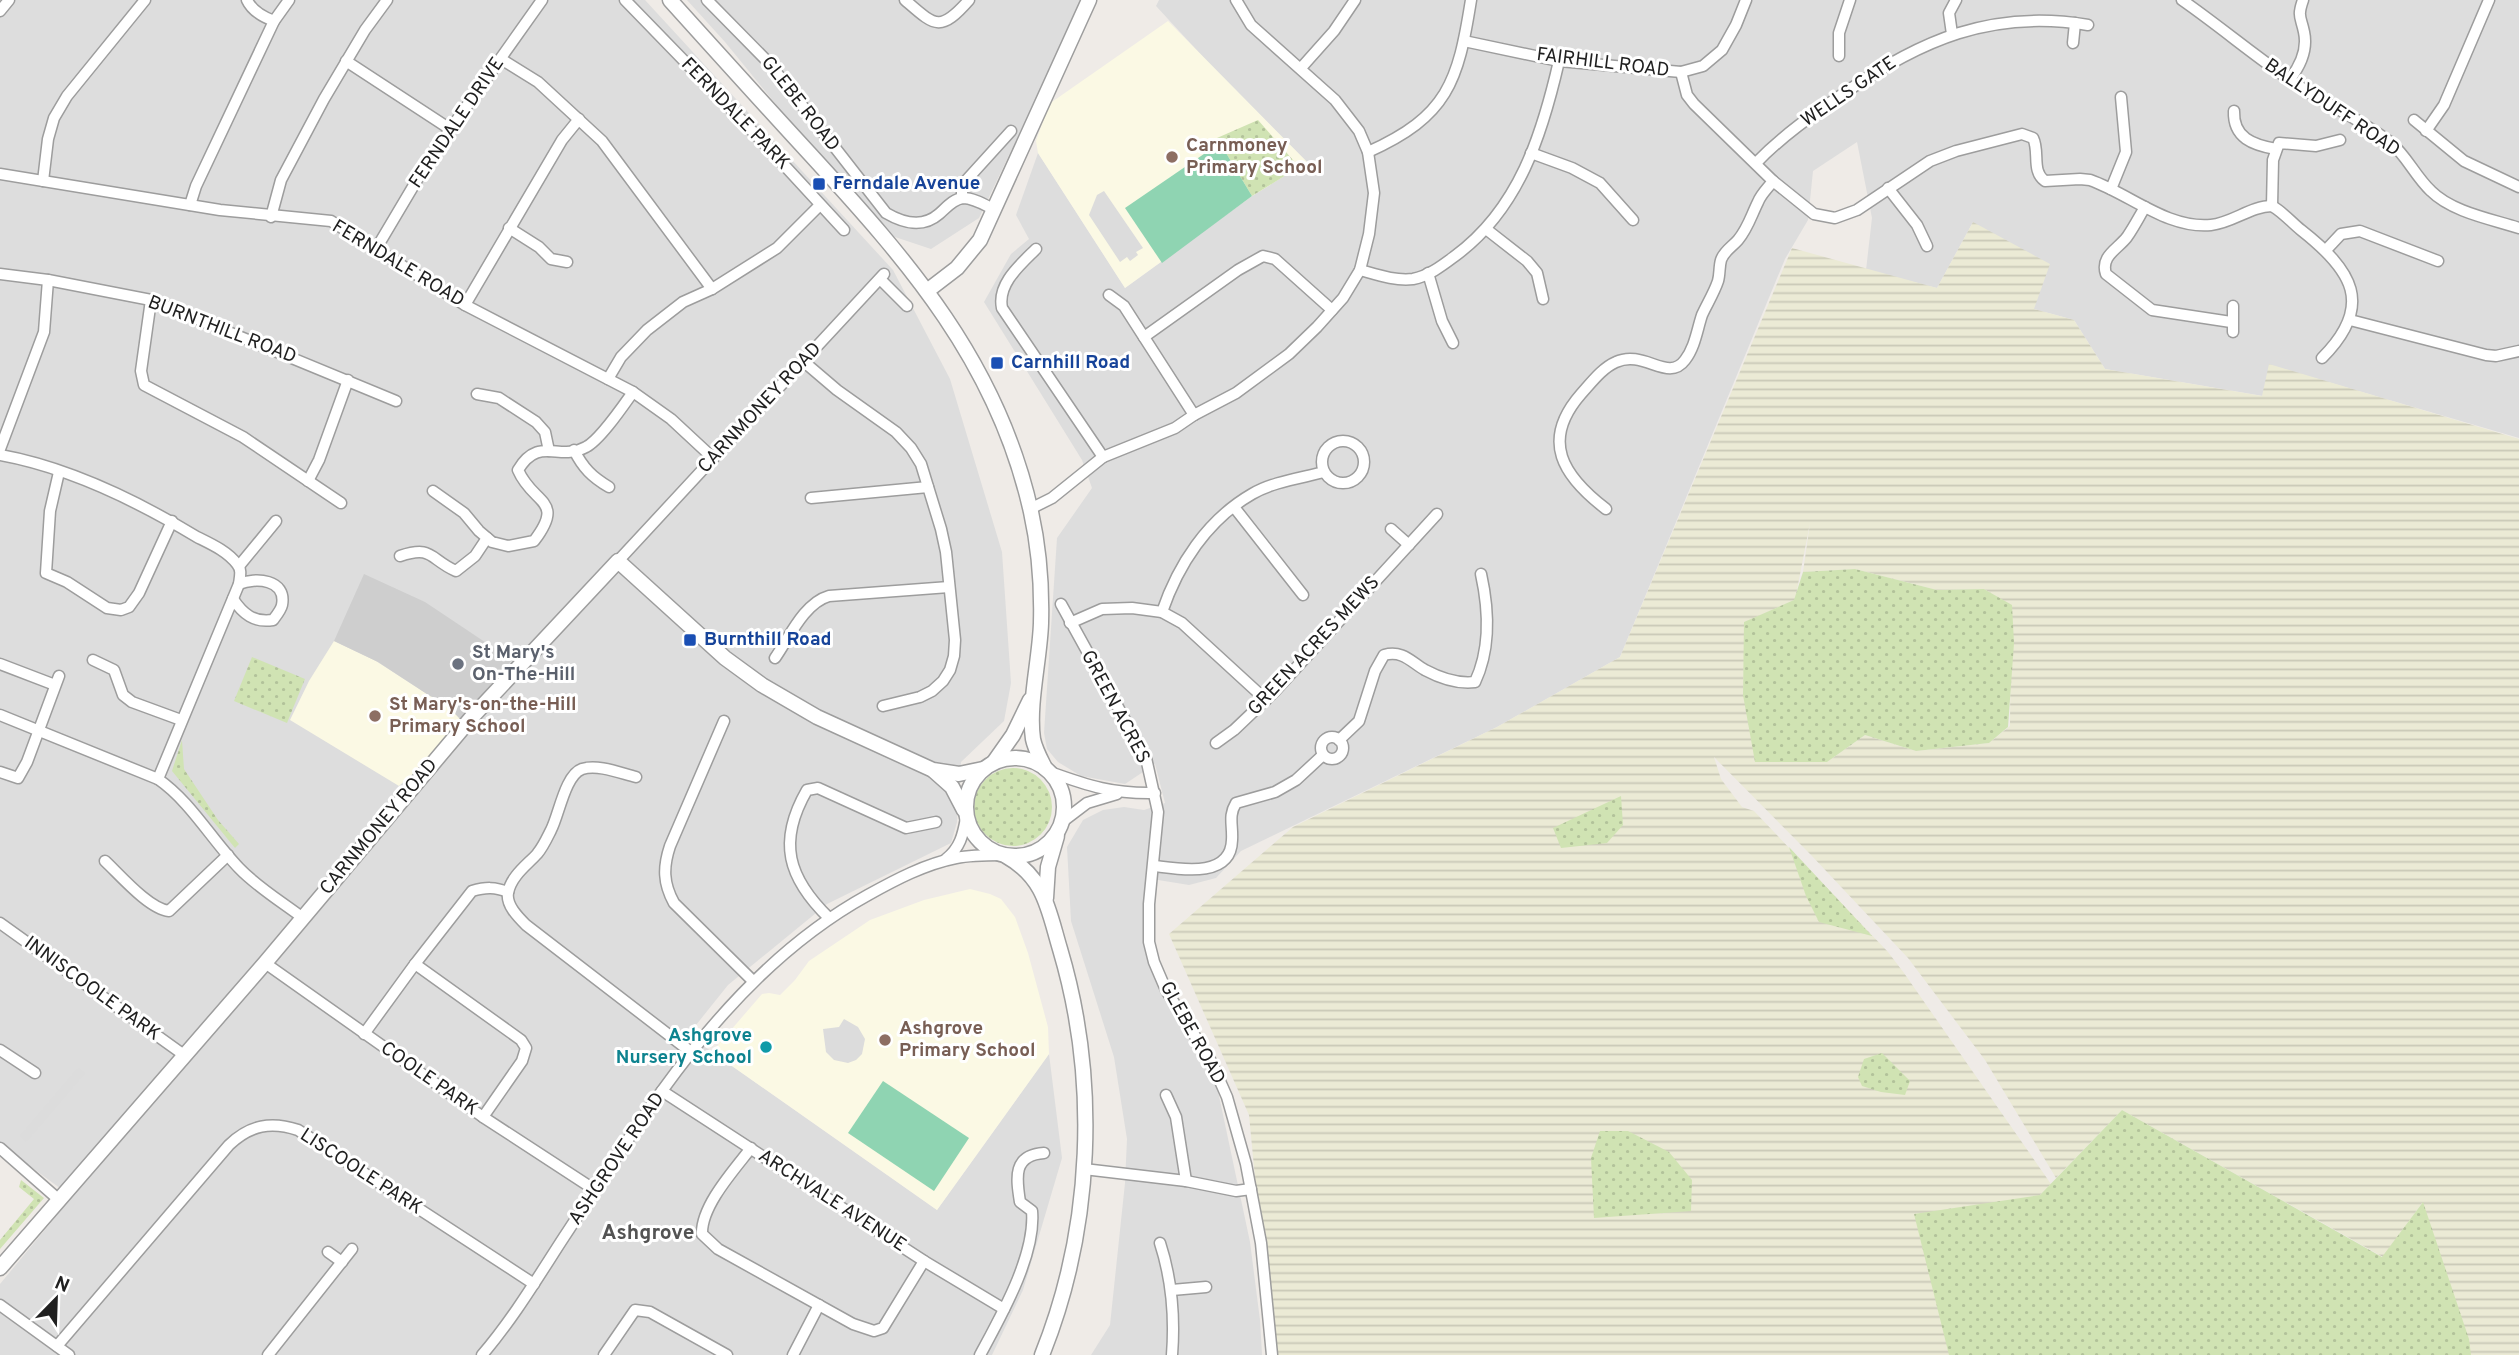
<svg xmlns="http://www.w3.org/2000/svg" width="2519" height="1355" font-family="Overpass,sans-serif">
<style>
.residential{fill:#ddd}
.education{fill:#fbf9e4}
.religious{fill:#cecece}
.farmland{fill:url(#farmland-rules);fill-rule:evenodd}
.grass{fill:url(#grass-dots)}
.pitch{fill:#8fd4b2}
.parking{fill:#dcdcdc}
.lines{fill:none;stroke-linecap:round;stroke-linejoin:round}
.minor-casing{stroke:#9d9d9d;stroke-width:13}
.tertiary-casing{stroke:#9d9d9d;stroke-width:17}
.minor{stroke:#fff;stroke-width:10}
.tertiary{stroke:#fff;stroke-width:14}
.education-dot{fill:#8d6e63;stroke:#fff;stroke-width:2.5}
.transit-dot{fill:#1a4fb4;stroke:#fff;stroke-width:2.5}
.worship-dot{fill:#6b7280;stroke:#fff;stroke-width:2.5}
.culture-dot{fill:#0f9aa8;stroke:#fff;stroke-width:2.5}
.labels{text-anchor:middle;dominant-baseline:central;stroke-width:6;stroke-linejoin:round;paint-order:stroke}
.street-label{font-size:19px;fill:#202020;stroke:#fff}
.education-label{font-size:19px;font-weight:bold;fill:#785e54;stroke:#fff;text-anchor:start}
.transit-label{font-size:19px;font-weight:bold;fill:#164399;stroke:#fff;text-anchor:start}
.worship-label{font-size:19px;font-weight:bold;fill:#5b616d;stroke:#fff;text-anchor:start}
.culture-label{font-size:19px;font-weight:bold;fill:#0d838f;stroke:#fff;text-anchor:end}
.neighbourhood-label{font-size:21px;font-weight:bold;fill:#535353;stroke:#fff}
</style>
<defs>
<pattern id="farmland-rules" width="6" height="5" patternUnits="userSpaceOnUse" patternTransform="scale(1.75)"><rect width="6" height="5" fill="#ebead5"/><path d="M0 2.5h6" fill="none" stroke="#c9c8b7"/></pattern>
<pattern id="grass-dots" width="8" height="8" patternUnits="userSpaceOnUse" patternTransform="scale(1.75)"><rect width="8" height="8" fill="#d0e3b3"/><path d="M2 2h.1M6 6h.1" fill="none" stroke="#b2c29a" stroke-width="1.8" stroke-linecap="round"/></pattern>
</defs>
<rect width="100%" height="100%" fill="#efebe7"/>
<g class="residential">
<path d="M0 0H645L893 270 950 379 1002 552 1011 683 1004 721 961 762 957 822 951 843 827 904 728 985 688 1035 937 1210 1049 1054 1062 1158 1023 1290 992 1355H0V1284L72 1197 0 1144Z"/>
<path d="M687 0H1083L979 218 931 249 892 236 832 173 725 42Z"/>
<path d="M1159 0H2519V438L2270 365 2263 396 2105 369 2074 320 2034 309 1973 222 1937 288 1866 270 1872 218 1857 142 1813 171 1808 220 1785 259 1620 657 1497 727 1241 851 1216 878 1189 885 1152 879 1154 962 1212 1063 1250 1242 1260 1320 1262 1355H1091L1110 1325 1125 1183 1127 1139 1114 1057 1071 921 1067 847 1083 820 1103 810 1124 807 1144 810 1165 803 1155 764 1125 784 1081 776 1058 762 1047 749 1044 733 1057 538 1092 488 1082 460 984 302 1011 254 1029 239 1016 215 1038 153 1125 288 1252 196 1307 162 1216 71 1156 6Z"/>
</g>
<g class="education">
<path d="M1168 21 1307 162 1252 196 1125 288 1038 153 1036 141 1049 104Z"/>
<path d="M334 641 376 661 430 696 443 701 461 720 416 771 399 786 290 720 309 681Z"/>
<path d="M970 889 990 894 1001 899 1015 917 1028 953 1048 1027 1049 1054 937 1210 712 1052 762 994 769 993 780 995 795 980 809 961 870 920 924 900Z"/>
</g>
<path class="religious" d="M364 574 425 602 512 660 461 720 443 701 430 696 378 662 334 641Z"/>
<path class="farmland" d="M1973 222 2050 264 2034 309 2074 320 2105 369 2262 396 2269 364 2519 439V1355H2470L2422 1203 2383 1257 2122 1110 2056 1178 1985 1060 1908 958 1812 856 1714 757 1721 779 1742 807 1754 811 1888 952 1904 973 2051 1184 2040 1195 2153 1355H1272L1249 1115 1169 934 1293 827 1497 727 1620 657 1792 248 1937 288ZM1810 523 1803 572 1855 569 1937 590 1984 589 2011 605 2010 726 1989 743 1916 751 1865 735 1827 762 1743 695 1745 622 1795 600Z"/>
<g class="grass">
<path d="M1258 120 1299 167 1252 196 1217 138Z"/>
<path d="M1855 569 1937 590 1984 589 2012 605 2014 643 2008 727 1989 743 1916 751 1865 735 1827 762H1755L1743 695 1744 622 1794 600 1803 572Z"/>
<path d="M252 657 305 679 287 723 234 701Z"/>
<path d="M182 740 184 769 218 820 239 844 235 848 172 771Z"/>
<circle cx="1013" cy="807" r="39"/>
<path d="M1621 796 1623 825 1607 843 1561 848 1553 828Z"/>
<path d="M1789 847 1872 936 1819 922 1806 896Z"/>
<path d="M1882 1053 1910 1081 1905 1095 1881 1092 1862 1086 1858 1077 1864 1059Z"/>
<path d="M2122 1110 2382 1257 2423 1202 2469 1339 2471 1355H1949L1914 1214 2040 1195Z"/>
<path d="M1600 1131H1628L1669 1152 1692 1180 1691 1211 1594 1218 1591 1158Z"/>
<path d="M21 1180 44 1198 0 1249V1240L34 1199 19 1187Z"/>
</g>
<g class="pitch">
<path d="M1220 143 1252 196 1162 263 1125 208Z"/>
<path d="M883 1081 969 1138 934 1191 848 1133Z"/>
</g>
<g class="parking">
<path d="M1104 191 1143 248 1136 252 1138 255 1130 261 1127 257 1120 262 1089 215 1097 195Z"/>
<path d="M844 1019 858 1027 865 1039 862 1054 856 1060 848 1063 834 1060 826 1052 823 1029 839 1027Z"/>
<path d="M78 1068 85 1073 26 1142 20 1136Z"/>
</g>
<g class="lines">
<defs>
<g id="minor">
<path d="M247 0C252 11 263 17 274 21"/>
<path d="M625 0 759 138 844 230"/>
<path d="M707 0 769 63 886 213C903 223 923 228 939 214 946 208 953 199 963 198 974 198 985 205 995 210"/>
<path d="M905 0C935 26 940 33 969 0"/>
<path d="M2182 0C2225 30 2264 64 2308 92 2335 108 2364 122 2390 142 2407 156 2415 176 2431 191 2452 212 2491 219 2519 228"/>
<path d="M0 11 9 0"/>
<path d="M1952 34 1949 13 1956 0"/>
<path d="M1464 41 1559 61 1681 72 1703 66 1722 50 1736 25 1746 0"/>
<path d="M2073 43 2075 23"/>
<path d="M1839 56V33L1850 0"/>
<path d="M501 59 538 82 602 141 712 289"/>
<path d="M346 61 450 129"/>
<path d="M1301 68 1334 31 1355 0"/>
<path d="M2290 79C2300 66 2308 50 2304 32 2301 17 2297 17 2303 0"/>
<path d="M2234 111C2233 138 2253 145 2276 149"/>
<path d="M2414 120 2464 161 2519 187"/>
<path d="M2426 131 2444 105 2489 0"/>
<path d="M1368 152C1448 116 1458 82 1471 0"/>
<path d="M1531 153 1572 168 1600 183 1633 220"/>
<path d="M1756 163C1782 136 1812 115 1843 94 1920 40 1992 9 2088 25"/>
<path d="M0 174 220 210 331 221 465 305 633 392 671 419 713 458"/>
<path d="M43 181 48 139 54 118 67 96 145 0"/>
<path d="M1773 181 1814 214 1835 218 1857 210 1930 161 1956 151 2022 134 2033 138C2040 152 2031 171 2045 181L2080 179 2090 180C2130 194 2167 229 2211 225 2232 223 2251 206 2272 206 2283 212 2292 223 2301 230 2352 270 2375 305 2322 358"/>
<path d="M1888 188 1917 225 1927 246"/>
<path d="M2111 189 2126 152 2121 97"/>
<path d="M962 198V185L1011 131"/>
<path d="M190 205 196 186 274 21 289 0"/>
<path d="M2272 206 2273 160 2279 143 2316 146 2340 140"/>
<path d="M2145 207C2139 217 2134 227 2127 237 2118 249 2100 256 2106 274L2152 310 2231 322"/>
<path d="M271 217 281 180 324 99 365 30 387 0"/>
<path d="M509 228 539 247 551 259 567 262"/>
<path d="M1486 229 1527 261 1537 273 1543 299"/>
<path d="M376 249 430 158 542 0"/>
<path d="M1036 249C1020 265 997 284 1002 308L1103 457"/>
<path d="M2326 250 2341 234 2360 231 2438 261"/>
<path d="M1360 270C1378 275 1395 281 1413 279 1429 276 1443 265 1455 256 1519 209 1542 135 1559 61"/>
<path d="M1428 273 1442 321 1453 343"/>
<path d="M0 274 48 280 151 300 396 401"/>
<path d="M880 279 907 306"/>
<path d="M1109 295 1124 306 1194 415"/>
<path d="M151 300 141 371 144 385 243 437 341 503"/>
<path d="M465 305 562 140 579 119"/>
<path d="M2233 306V332"/>
<path d="M2350 320 2486 355 2496 356 2519 351"/>
<path d="M1144 337 1238 270 1263 256 1275 259 1332 310"/>
<path d="M803 361 837 390 896 432 911 448 921 464 941 529 946 552 955 640 954 656 950 670 943 681 932 691 920 697 883 706"/>
<path d="M608 379 621 357 647 330 683 302 712 289 777 248 820 205"/>
<path d="M477 394 499 398 536 422 545 432 549 451"/>
<circle cx="1343" cy="462" r="21"/>
<path d="M0 449 44 332 48 280"/>
<path d="M574 450C583 468 592 477 609 487"/>
<path d="M0 455C67 467 139 502 197 537 211 544 227 551 237 564 242 570 240 576 239 584L158 779"/>
<path d="M59 472 50 511 46 573 67 582 107 608 121 610 129 607 139 593 172 521"/>
<path d="M308 481 319 460 348 380"/>
<path d="M433 491 464 513 479 531 492 542 508 546 534 541C566 499 533 505 518 470 539 435 559 462 586 447 600 440 623 406 633 392"/>
<path d="M811 498 928 487"/>
<path d="M1234 507 1303 595"/>
<path d="M1030 509 1052 498 1103 457 1175 428 1194 415 1236 393 1289 354 1317 327 1343 298 1360 270 1369 234 1374 193 1368 152 1359 131 1335 100 1251 25 1236 0"/>
<path d="M1606 509C1563 476 1540 441 1581 394 1591 383 1602 368 1616 362 1644 349 1668 383 1685 360 1695 347 1697 330 1702 315 1707 304 1714 293 1718 281 1720 274 1719 267 1721 260 1724 251 1732 247 1738 240 1748 228 1751 216 1758 202 1761 194 1768 188 1773 181L1694 104 1687 95 1681 72"/>
<path d="M1391 529 1409 545"/>
<path d="M400 556C433 545 429 559 456 571L475 556 487 538"/>
<path d="M618 561 884 274"/>
<path d="M239 566 276 521"/>
<path d="M233 599C243 614 254 623 273 620 276 616 281 610 282 605 287 579 255 577 239 584"/>
<path d="M1061 604 1146 758 1158 812 1149 904V942L1154 962 1166 990 1212 1063 1227 1097 1246 1164 1261 1243 1272 1355"/>
<path d="M1162 612C1178 565 1207 520 1252 494 1272 482 1301 478 1324 472"/>
<path d="M1070 623 1102 609 1132 608 1162 612 1182 623 1266 700"/>
<path d="M775 658C789 638 804 603 829 596L949 587"/>
<path d="M93 660 114 670 123 695 132 702 181 720"/>
<path d="M0 664 55 685"/>
<path d="M0 715 158 779C191 802 211 839 239 868 257 887 282 902 303 918"/>
<path d="M724 721 670 846C663 867 663 883 674 903L753 981"/>
<circle cx="1332" cy="748" r="11"/>
<path d="M1339 740 1359 721 1375 671 1384 655C1403 650 1411 662 1425 670 1440 678 1459 684 1475 682 1491 648 1489 610 1481 574"/>
<path d="M1216 743 1234 730 1274 692 1437 514"/>
<path d="M0 772 18 778 27 762 59 676"/>
<path d="M1050 772C1089 786 1113 794 1155 793"/>
<path d="M636 777C620 773 598 764 582 769 565 775 559 815 551 830 547 838 543 847 537 854 527 865 511 876 508 893 506 905 518 917 526 925L691 1052"/>
<path d="M1062 822 1087 803 1117 794"/>
<path d="M946 859C960 848 963 835 966 818"/>
<path d="M105 861C120 875 149 909 169 911L228 855"/>
<path d="M1155 866C1179 869 1231 879 1232 840 1233 825 1228 816 1236 803L1275 792 1296 780 1323 755"/>
<path d="M829 918C788 878 777 842 807 790L818 788 906 828 936 822"/>
<path d="M0 923 184 1055"/>
<path d="M265 963 483 1117 595 1190"/>
<path d="M415 964 521 1040 526 1048 522 1061 483 1117"/>
<path d="M364 1034 415 964 472 891C486 887 495 887 508 892"/>
<path d="M0 1050 35 1073"/>
<path d="M662 1091 924 1261 1004 1309"/>
<path d="M1166 1095 1176 1117 1186 1181"/>
<path d="M0 1148 58 1199"/>
<path d="M751 1148C734 1170 701 1206 702 1234L718 1249 853 1324 874 1331 883 1328 924 1261"/>
<path d="M1084 1169 1186 1181 1236 1191 1251 1189"/>
<path d="M1160 1243C1172 1280 1175 1316 1172 1355"/>
<path d="M328 1252 342 1262"/>
<path d="M1172 1290 1206 1287"/>
<path d="M0 1305 69 1355"/>
<path d="M57 1346 229 1145C250 1125 271 1121 298 1130L534 1284"/>
<path d="M268 1355 352 1249"/>
<path d="M482 1355C513 1319 538 1277 564 1237 648 1109 730 971 868 895 895 880 925 864 956 858 971 855 987 855 1003 855"/>
<path d="M604 1355 635 1310 650 1312 727 1355"/>
<path d="M793 1355 819 1305"/>
<path d="M980 1355C1001 1316 1036 1255 1032 1211L1020 1202C1016 1177 1013 1155 1044 1153"/>
</g>
<g id="tertiary">
<path d="M670 0C716 51 762 102 809 153 909 262 998 363 1031 512 1039 548 1042 586 1041 623 1040 658 1028 705 1033 739 1035 749 1040 758 1045 768"/>
<path d="M927 291 957 268 980 240 1089 0"/>
<circle cx="1015" cy="807" r="49"/>
<path d="M994 762 1013 735 1030 700"/>
<path d="M934 771 952 787 964 810"/>
<path d="M1006 856C1045 878 1048 909 1060 949 1099 1080 1093 1228 1042 1355"/>
<path d="M1046 898 1048 867 1057 836"/>
<path d="M0 1268 265 963 472 717 618 561 725 658 762 685 817 717 933 770 959 774 983 769"/>
</g>
</defs>
<use href="#minor" class="minor-casing"/>
<use href="#tertiary" class="tertiary-casing"/>
<use href="#minor" class="minor"/>
<use href="#tertiary" class="tertiary"/>
</g>
<g class="education-dot">
<circle cx="1172" cy="157" r="7"/>
<circle cx="375" cy="716" r="7"/>
<circle cx="885" cy="1040" r="7"/>
</g>
<g class="transit-dot">
<rect x="812" y="177" width="14" height="14" rx="3.5"/>
<rect x="990" y="356" width="14" height="14" rx="3.5"/>
<rect x="683" y="633" width="14" height="14" rx="3.5"/>
</g>
<circle class="worship-dot" cx="458" cy="664" r="7"/>
<circle class="culture-dot" cx="766" cy="1047" r="7"/>
<g class="labels">
<g class="street-label">
<text transform="translate(1603 63) rotate(7)">FAIRHILL ROAD</text>
<text transform="translate(1849 92) rotate(-34)">WELLS GATE</text>
<text transform="translate(800 104) rotate(52)">GLEBE ROAD</text>
<text transform="translate(2332 108) rotate(34)">BALLYDUFF ROAD</text>
<text transform="translate(735 114) rotate(46)">FERNDALE PARK</text>
<text transform="translate(457 123) rotate(-56)">FERNDALE DRIVE</text>
<text transform="translate(398 264) rotate(31)">FERNDALE ROAD</text>
<text transform="translate(222 330) rotate(21)">BURNTHILL ROAD</text>
<text transform="translate(760 408) rotate(-47)">CARNMONEY ROAD</text>
<text transform="translate(1314 646) rotate(-47)">GREEN ACRES MEWS</text>
<text transform="translate(1115 707) rotate(62)">GREEN ACRES</text>
<text transform="translate(379 827) rotate(-50)">CARNMONEY ROAD</text>
<text transform="translate(92 989) rotate(36)">INNISCOOLE PARK</text>
<text transform="translate(1192 1033) rotate(61)">GLEBE ROAD</text>
<text transform="translate(429 1079) rotate(35)">COOLE PARK</text>
<text transform="translate(617 1159) rotate(-56)">ASHGROVE ROAD</text>
<text transform="translate(361 1172) rotate(33)">LISCOOLE PARK</text>
<text transform="translate(832 1201) rotate(33)">ARCHVALE AVENUE</text>
</g>
<g class="education-label">
<text x="1186" y="146">Carnmoney<tspan x="1186" dy="22">Primary School</tspan></text>
<text x="389" y="705">St Mary's-on-the-Hill<tspan x="389" dy="22">Primary School</tspan></text>
<text x="899" y="1029">Ashgrove<tspan x="899" dy="22">Primary School</tspan></text>
</g>
<g class="transit-label">
<text x="833" y="184">Ferndale Avenue</text>
<text x="1011" y="363">Carnhill Road</text>
<text x="704" y="640">Burnthill Road</text>
</g>
<g class="worship-label">
<text x="472" y="653">St Mary's<tspan x="472" dy="22">On-The-Hill</tspan></text>
</g>
<g class="culture-label">
<text x="752" y="1036">Ashgrove<tspan x="752" dy="22">Nursery School</tspan></text>
</g>
<g class="neighbourhood-label">
<text x="648" y="1233">Ashgrove</text>
</g>
</g>
<g transform="translate(56 1299) rotate(23)" stroke="#ffffff" stroke-width="5" paint-order="stroke">
<path d="M0-5L12 26L0 18L-12 26Z" fill="#202020"/>
<text y="-10" font-size="19" font-weight="bold" text-anchor="middle" fill="#202020">N</text>
</g>
</svg>
